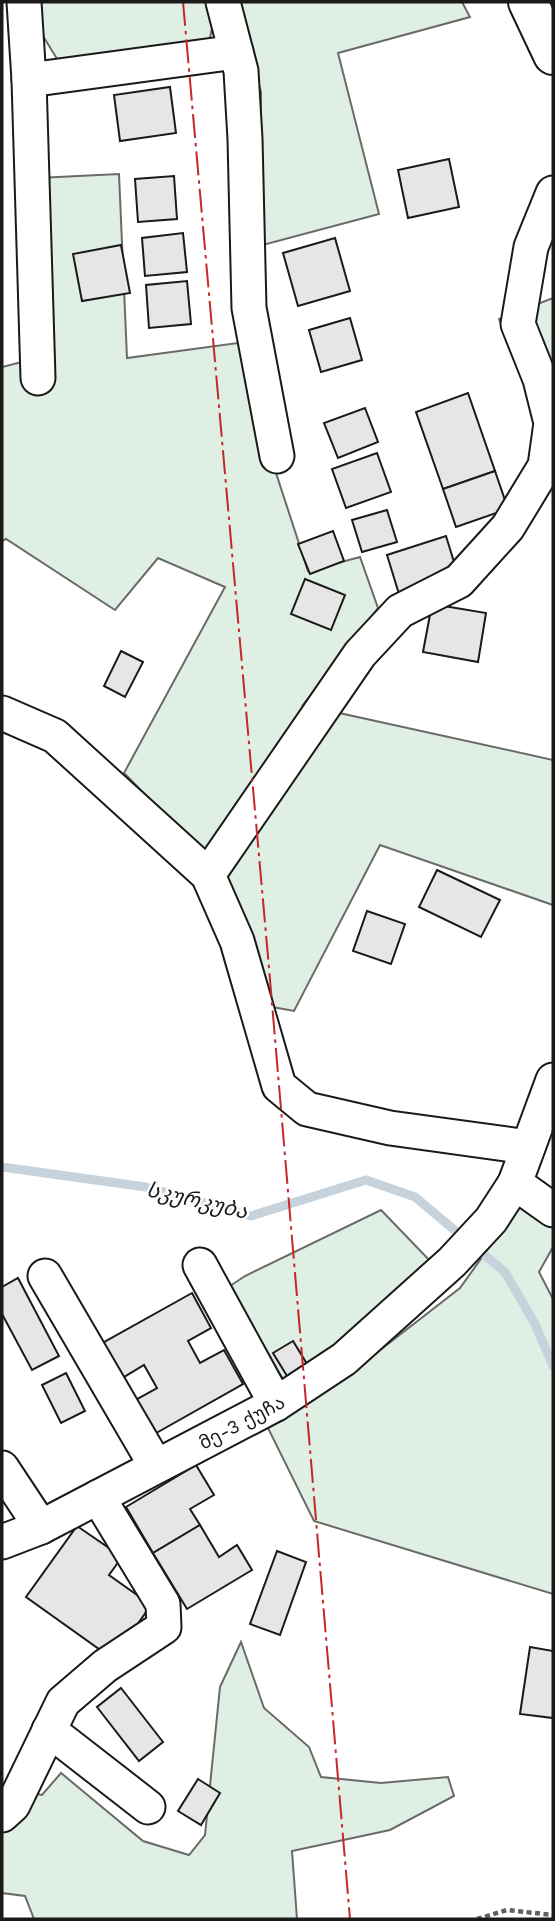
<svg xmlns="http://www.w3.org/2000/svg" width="555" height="1921" font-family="'Work Sans','Noto Sans Georgian',sans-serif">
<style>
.green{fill:#e0efe3;stroke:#6a6a6a;stroke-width:2}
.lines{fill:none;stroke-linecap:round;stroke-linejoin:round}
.stream{stroke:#c6d2dc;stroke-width:9}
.building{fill:#e6e6e6;stroke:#1a1a1a;stroke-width:2}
.minor-casing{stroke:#1a1a1a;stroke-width:37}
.highway-casing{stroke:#1a1a1a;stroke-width:42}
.path{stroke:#5f5f5f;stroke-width:4.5;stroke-dasharray:5 3.5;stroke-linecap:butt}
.minor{stroke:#fff;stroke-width:33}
.highway{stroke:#fff;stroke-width:38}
.power{stroke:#c62828;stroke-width:2;stroke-dasharray:24 5 3.5 5;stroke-linecap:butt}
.labels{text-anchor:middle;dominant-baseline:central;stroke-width:5;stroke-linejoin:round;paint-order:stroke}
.street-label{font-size:19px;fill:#1a1a1a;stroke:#fff}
.water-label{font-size:21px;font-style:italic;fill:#1a1a1a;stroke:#fff}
</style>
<rect width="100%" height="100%" fill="#fff"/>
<g class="green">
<path d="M33 2H212L214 20 208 46 62 67 32 18Z"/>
<path d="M236 2H462L470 17 338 53 379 214 259 246 261 92Z"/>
<path d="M119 174 127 358 245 342 261 427 308 571 360 557 378 608 303 705 553 760V905L380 845 294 1011 267 1006 222 874 124 773 225 587 158 558 115 610 6 539 2 541V367L22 362 17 179Z"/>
<path d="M553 298V459L544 421 499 319Z"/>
<path d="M521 1203 553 1227V1247L539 1272 553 1299V1594L314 1521 264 1420 339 1382 460 1288Z"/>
<path d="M381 1210 434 1265 364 1326 285 1383 230 1286 245 1276Z"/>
<path d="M241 1642 264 1708 309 1747 321 1777 381 1783 448 1777 454 1796 390 1830 292 1851 297 1919H34L25 1896 2 1893V1788L42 1795 61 1773 143 1841 189 1855 205 1835 220 1687Z"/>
</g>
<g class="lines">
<g class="stream">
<path d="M2 1167 146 1187 251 1216 366 1180 415 1197 464 1238"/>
<path d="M475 1247 505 1272 535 1324 553 1366"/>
</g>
</g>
<g class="building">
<path d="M170 87 176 133 120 141 114 95Z"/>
<path d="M449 159 459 207 408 218 398 170Z"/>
<path d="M174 176 177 219 138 222 135 179Z"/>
<path d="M183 233 187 272 145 276 142 238Z"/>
<path d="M335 238 350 291 298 306 283 253Z"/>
<path d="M121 245 130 293 82 301 73 254Z"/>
<path d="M187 281 191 324 149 328 146 285Z"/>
<path d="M350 318 362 360 321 372 309 330Z"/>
<path d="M468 393 495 471 443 489 416 412Z"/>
<path d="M365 408 378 442 338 458 324 423Z"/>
<path d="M377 453 391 492 346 508 332 469Z"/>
<path d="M495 471 508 509 456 527 443 489Z"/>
<path d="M387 510 397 542 362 552 352 520Z"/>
<path d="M333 531 344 561 310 574 298 544Z"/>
<path d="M446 536 458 575 399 594 387 555Z"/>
<path d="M305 579 345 595 331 630 291 614Z"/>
<path d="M432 604 486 613 478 662 423 652Z"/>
<path d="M121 651 143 662 125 697 104 686Z"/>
<path d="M437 870 500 900 481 937 419 907Z"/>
<path d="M367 911 405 924 391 964 353 951Z"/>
<path d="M18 1278 59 1356 32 1370 2 1314V1287Z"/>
<path d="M192 1293 211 1328 188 1341 200 1363 224 1350 243 1384 151 1436 132 1402 157 1388 144 1365 119 1380 99 1345Z"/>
<path d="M293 1341 307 1364 287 1376 273 1353Z"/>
<path d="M66 1373 85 1411 61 1423 42 1385Z"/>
<path d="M196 1465 214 1495 190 1509 200 1525 153 1553 126 1507Z"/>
<path d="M200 1525 219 1557 237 1545 252 1570 187 1609 153 1553Z"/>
<path d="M77 1526 122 1557 109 1575 151 1605 113 1659 26 1597Z"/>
<path d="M277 1551 306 1562 280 1635 250 1624Z"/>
<path d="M530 1647 553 1651V1718L520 1714Z"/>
<path d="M121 1688 163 1742 139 1761 97 1707Z"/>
<path d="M198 1779 220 1793 201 1825 178 1811Z"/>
</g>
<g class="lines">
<defs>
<g id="minor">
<path d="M24 2 29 80 38 378"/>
<path d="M223 2 241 71 245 139 249 308 277 456"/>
<path d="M29 80 236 52"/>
<path d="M2 713 55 736 208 875 237 941 279 1086 307 1109 390 1128 528 1147"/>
<path d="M208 875 360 654 400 611 459 581 508 527 545 466 551 423 540 379 518 324 531 247 553 193"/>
<path d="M553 1080 515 1183 553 1210"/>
<path d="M200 1265 276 1404"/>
<path d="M45 1276 156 1466"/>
<path d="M2 1468 41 1527"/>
<path id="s1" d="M2 1542 41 1527 276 1404 344 1359 452 1262 491 1220 515 1183"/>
<path d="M49 1730 148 1807"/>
<path d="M2 1815 13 1805 63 1702 105 1666 164 1627 163 1604 98 1497"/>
</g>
<path id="highway" d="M528 2 553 55"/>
</defs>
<use href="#minor" class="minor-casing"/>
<use href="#highway" class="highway-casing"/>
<path class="path" d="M477 1919 507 1910 553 1915"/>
<use href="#minor" class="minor"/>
<use href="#highway" class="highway"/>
<path class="power" d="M183 2 269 968 350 1919"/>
</g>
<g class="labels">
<g class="street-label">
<text stroke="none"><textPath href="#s1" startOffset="268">მე-3 ქუჩა</textPath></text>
</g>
<g class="water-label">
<text transform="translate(197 1200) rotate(13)">სკურკუბა</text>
</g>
</g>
<rect width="555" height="1921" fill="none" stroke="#1a1a1a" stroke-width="7"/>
</svg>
